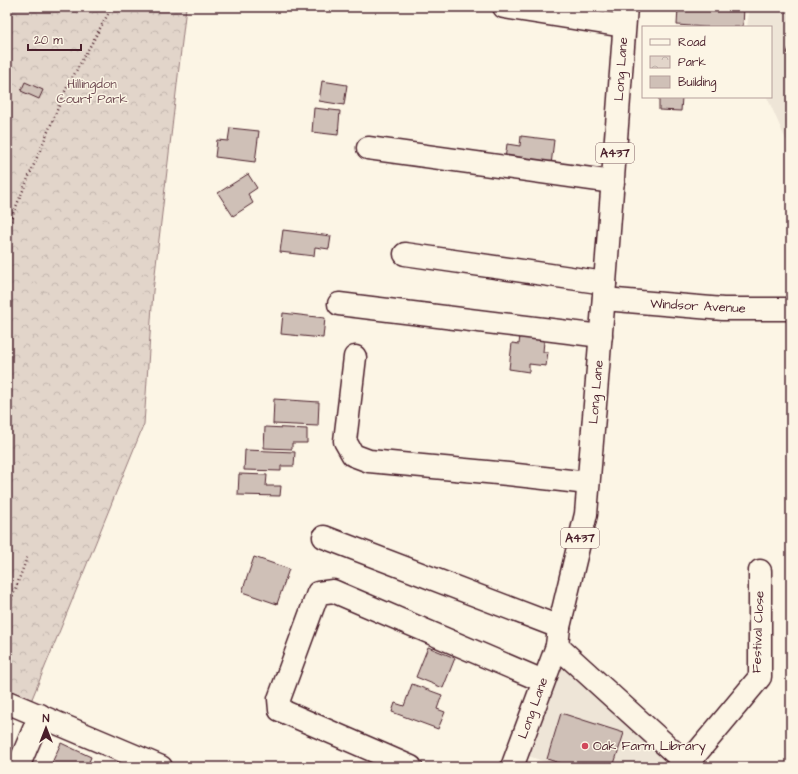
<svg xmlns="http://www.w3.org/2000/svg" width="798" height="774" font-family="'Architects Daughter',sans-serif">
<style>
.built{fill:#eee5d7}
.park{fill:url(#park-crowns);stroke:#967a7a}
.building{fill:#cfc0b7;stroke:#4a1f2b}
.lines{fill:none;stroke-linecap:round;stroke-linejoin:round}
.minor-casing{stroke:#4a1f2b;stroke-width:25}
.major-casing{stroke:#4a1f2b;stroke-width:25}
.path{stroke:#4a1f2b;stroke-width:2.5;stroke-dasharray:1 3;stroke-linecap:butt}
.minor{stroke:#fcf5e5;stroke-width:22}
.major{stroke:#fcf5e5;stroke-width:22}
.poi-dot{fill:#d1495b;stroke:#fcf5e5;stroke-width:1.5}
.labels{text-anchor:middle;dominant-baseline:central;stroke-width:3;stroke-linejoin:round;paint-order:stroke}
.shield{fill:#fcf5e5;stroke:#7f5f63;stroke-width:1}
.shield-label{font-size:12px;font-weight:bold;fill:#4a1f2b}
.street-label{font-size:13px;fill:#4a1f2b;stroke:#fcf5e5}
.park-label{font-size:13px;fill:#704c53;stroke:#fcf5e5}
.poi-label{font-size:13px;fill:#4a1f2b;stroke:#fcf5e5;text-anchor:start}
</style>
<defs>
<pattern id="park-crowns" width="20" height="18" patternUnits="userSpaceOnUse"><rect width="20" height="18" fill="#e2d5ca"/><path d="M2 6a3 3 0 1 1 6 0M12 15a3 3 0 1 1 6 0" fill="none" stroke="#c3b6ae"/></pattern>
</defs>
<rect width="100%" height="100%" fill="#fcf5e5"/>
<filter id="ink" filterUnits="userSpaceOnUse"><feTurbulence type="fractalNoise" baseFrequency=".025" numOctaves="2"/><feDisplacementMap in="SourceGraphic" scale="8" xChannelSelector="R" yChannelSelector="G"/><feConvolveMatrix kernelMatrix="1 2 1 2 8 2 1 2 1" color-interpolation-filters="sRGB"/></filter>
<g filter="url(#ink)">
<g class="built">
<path d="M750 7H791V138L786 140 767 97H771V27H747Z"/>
<path d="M557 646 696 767H559L526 755Z"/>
</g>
<path class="park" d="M7 7H186L153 291 144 424 27 711 7 702Z"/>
<g class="building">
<path d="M678 7H744L743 27H705L677 25Z"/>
<path d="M791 44V55L787 53Z"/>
<path d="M322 81 347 85 344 105 319 101Z"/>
<path d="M25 82 43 90 39 99 21 91Z"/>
<path d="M659 97H682L681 111 659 110Z"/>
<path d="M314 108 340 111 338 135 312 132Z"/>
<path d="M230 128 259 131 255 162 215 157 217 140 228 141Z"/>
<path d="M521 136 554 140 551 165 505 159 507 144 520 146Z"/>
<path d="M248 174 257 188 248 194 253 203 233 216 218 193Z"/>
<path d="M283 230 331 236 329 249 315 247 314 256 280 252Z"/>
<path d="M283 313 325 318 323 338 281 334Z"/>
<path d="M521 328 541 330 540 340 544 341 543 352H548L546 366 529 364V372L509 369 512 343 519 344Z"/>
<path d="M274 399 319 402 318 426 273 424Z"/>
<path d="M265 427 307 429V443H292V449L264 448Z"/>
<path d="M245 450 295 452 294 466H281V471L244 470Z"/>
<path d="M239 474 267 475 266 486H281L280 496 238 495Z"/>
<path d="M254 557 289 569 277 604 242 592Z"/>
<path d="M428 647 455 658 443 688 416 677Z"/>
<path d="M412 684 442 695 437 709 445 712 438 729 392 712 395 703 404 706Z"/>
<path d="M561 713 624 733 613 767H572L547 759Z"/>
<path d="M61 743 91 757 87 767H50Z"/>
</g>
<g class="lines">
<defs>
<g id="minor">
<path d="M504 7 624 26"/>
<path d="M368 148 613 182"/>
<path d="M405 254 605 283"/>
<path d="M604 299 723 309H791"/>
<path d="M339 304 601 336"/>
<path d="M355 357 345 441 353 455 369 461 508 474 588 483"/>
<path d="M324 537 559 627"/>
<path d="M557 646 690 767"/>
<path d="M7 702 161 767"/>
<path d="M18 767 40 715"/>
<path d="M411 767 280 710 279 699 318 593 333 591 543 681"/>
<path d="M685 767 760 677V571"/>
</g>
<path id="major" d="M512 767 557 646 559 627 586 514 605 283 626 7"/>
</defs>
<use href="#minor" class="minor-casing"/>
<use href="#major" class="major-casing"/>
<g class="path">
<path d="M7 228 66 89 112 7"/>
<path d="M7 611 28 555"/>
</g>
<use href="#minor" class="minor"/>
<use href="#major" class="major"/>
</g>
</g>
<circle class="poi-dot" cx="585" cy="746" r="4"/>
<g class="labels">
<g class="shield">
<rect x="596" y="143" width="38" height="20" rx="3"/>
<rect x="561" y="528" width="38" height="20" rx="3"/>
</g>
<g class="shield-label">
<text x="615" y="153">A437</text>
<text x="580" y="538">A437</text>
</g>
<g class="street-label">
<text transform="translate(621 69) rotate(-86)">Long Lane</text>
<text transform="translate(698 306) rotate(3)">Windsor Avenue</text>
<text transform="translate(596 392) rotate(-85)">Long Lane</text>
<text transform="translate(758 632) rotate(-88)">Festival Close</text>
<text transform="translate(533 708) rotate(-70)">Long Lane</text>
</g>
<g class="park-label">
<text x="92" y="84">Hillingdon<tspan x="92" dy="15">Court Park</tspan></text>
</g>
<g class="poi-label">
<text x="593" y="746">Oak Farm Library</text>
</g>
</g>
<rect width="798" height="774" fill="none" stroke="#fcf5e5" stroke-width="24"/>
<rect x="12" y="12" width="774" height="750" fill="none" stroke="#4a1f2b" stroke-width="1.5" filter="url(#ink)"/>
<rect x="642" y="26" width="130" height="72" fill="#fcf5e5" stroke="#b59f9b"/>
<rect x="650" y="39" width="20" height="6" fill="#fcf5e5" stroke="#b59f9b"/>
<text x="678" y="46" font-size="12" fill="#4a1f2b">Road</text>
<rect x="650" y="56" width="20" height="12" fill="url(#park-crowns)" stroke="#b59f9b"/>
<text x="678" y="66" font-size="12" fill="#4a1f2b">Park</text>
<rect x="650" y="76" width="20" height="12" fill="#cfc0b7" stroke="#b59f9b"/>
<text x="678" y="86" font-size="12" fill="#4a1f2b">Building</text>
<g transform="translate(46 728)" stroke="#fcf5e5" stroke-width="3" paint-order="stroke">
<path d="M0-3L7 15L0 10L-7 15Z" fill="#4a1f2b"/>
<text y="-6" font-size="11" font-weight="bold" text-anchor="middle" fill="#4a1f2b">N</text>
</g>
<path d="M28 44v6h53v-6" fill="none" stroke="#4a1f2b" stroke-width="2"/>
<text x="34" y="44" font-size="12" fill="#4a1f2b" stroke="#fcf5e5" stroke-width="3" paint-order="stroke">20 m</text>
</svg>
